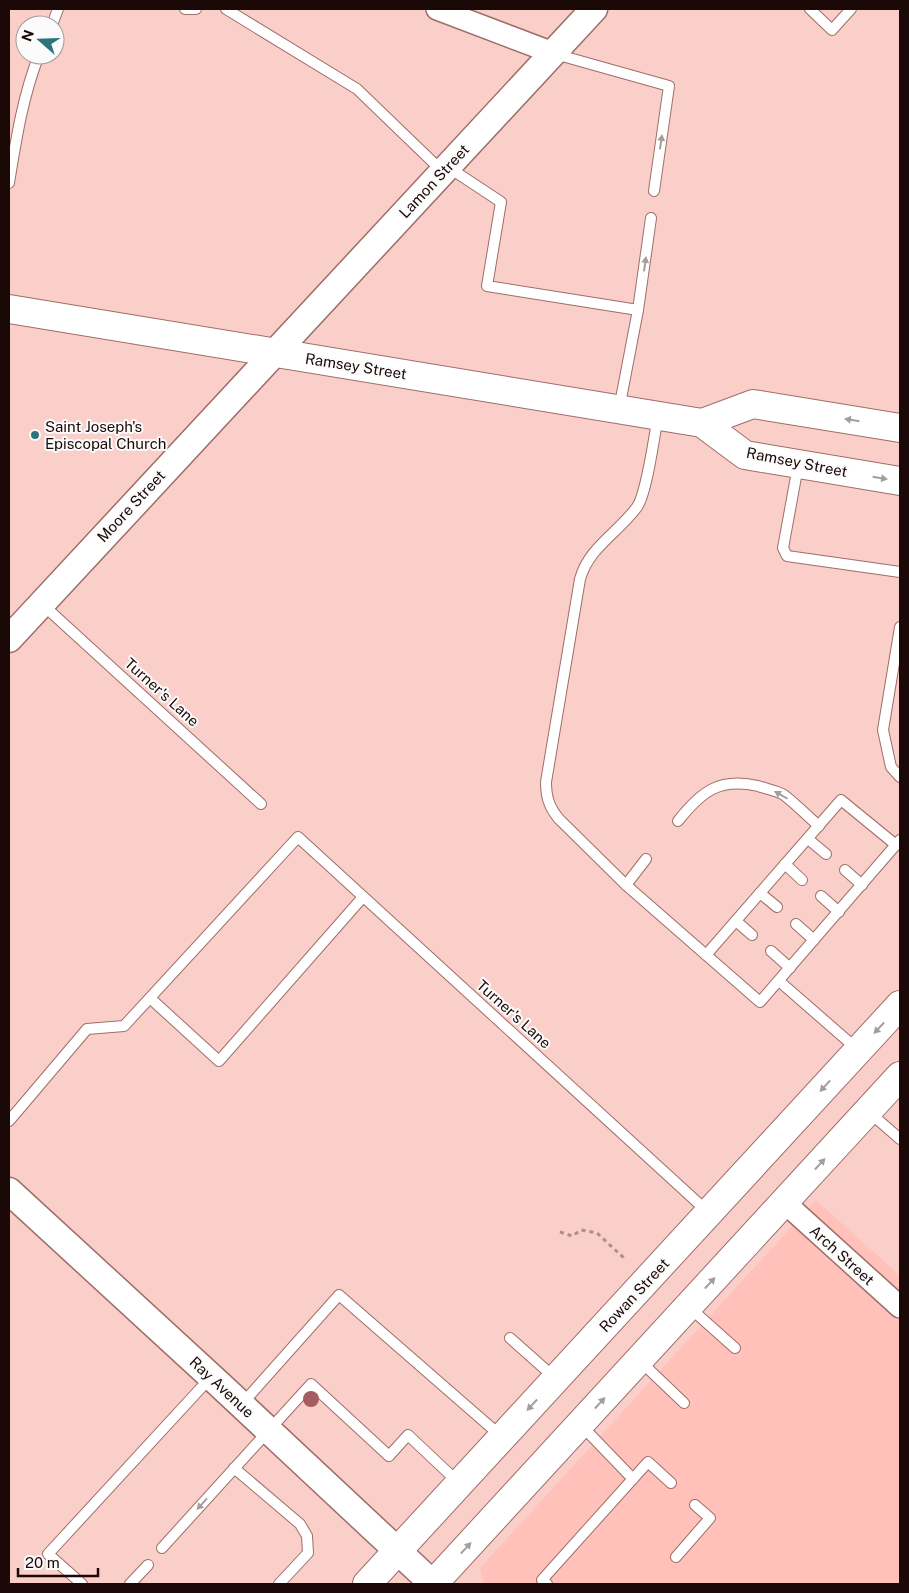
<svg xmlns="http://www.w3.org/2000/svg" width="909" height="1593" font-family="'Public Sans',sans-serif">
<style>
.built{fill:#ffc1ba}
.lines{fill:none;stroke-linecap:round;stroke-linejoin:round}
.service-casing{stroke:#9e6e68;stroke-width:12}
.minor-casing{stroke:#9e6e68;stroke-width:24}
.tertiary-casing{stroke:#9e6e68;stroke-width:29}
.primary-casing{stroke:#9e6e68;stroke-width:30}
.path{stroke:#b18e8a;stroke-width:3;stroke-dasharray:4 4;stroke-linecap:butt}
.service{stroke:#fff;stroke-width:10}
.minor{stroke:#fff;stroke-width:21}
.tertiary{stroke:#fff;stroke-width:26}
.primary{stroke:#fff;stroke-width:28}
.tree{fill:#a55e5f}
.oneway{fill:#a49d9c}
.poi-dot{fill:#2b747d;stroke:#fbfbfb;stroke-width:2}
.labels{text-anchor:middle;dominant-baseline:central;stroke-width:4;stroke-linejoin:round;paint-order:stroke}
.street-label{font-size:15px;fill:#1b0908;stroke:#fbfbfb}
.poi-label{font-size:15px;fill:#1b0908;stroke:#fbfbfb;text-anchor:start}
</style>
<rect width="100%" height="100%" fill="#facec9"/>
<path class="built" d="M816 1200 900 1276V1584H484L480 1568Z"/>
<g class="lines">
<defs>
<g id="service">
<path d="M185 9H196"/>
<path d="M226 9 357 89 442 171"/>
<path d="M810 9 832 30 851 9"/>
<path d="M52 25 58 9"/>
<path d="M555 54 669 86 654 191"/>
<path d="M448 167 501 202 487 286 638 310"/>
<path d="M9 183C16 140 23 95 39 55"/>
<path d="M619 409 638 310 651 218"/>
<path d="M658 417C654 436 647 493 637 507 618 533 589 547 580 579L546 782C546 797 549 807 559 819L626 885 760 1002 900 840"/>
<path d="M798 466 783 548 787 556 900 572"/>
<path d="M42 604 261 804"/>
<path d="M900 627 883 730 891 767 900 777"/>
<path d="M678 821C701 792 719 777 758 786 766 789 776 790 784 795 796 804 807 816 819 826"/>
<path d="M808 839 826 854"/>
<path d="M785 864 802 880"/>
<path d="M845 870 862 885"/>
<path d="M626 885 646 859"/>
<path d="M760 893 777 907"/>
<path d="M821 896 839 912"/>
<path d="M736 921 752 935"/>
<path d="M796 924 814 940"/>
<path d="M771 951 790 968"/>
<path d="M706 955 841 800 896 845"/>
<path d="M779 981 857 1049"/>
<path d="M150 998 219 1061 363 897"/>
<path d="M869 1112 900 1139"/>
<path d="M9 1121 87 1029 124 1026 298 837 708 1212"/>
<path d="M689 1307 735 1348"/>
<path d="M510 1338 555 1378"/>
<path d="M639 1360 684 1403"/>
<path d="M241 1405 339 1295 502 1437"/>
<path d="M581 1425 633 1479"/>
<path d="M234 1468 300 1524 307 1536 308 1553 279 1584"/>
<path d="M162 1548 311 1384 389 1456 408 1435 459 1483"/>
<path d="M676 1557 710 1518 695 1505"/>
<path d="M82 1584 48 1554 211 1377"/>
<path d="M130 1584 148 1565"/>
<path d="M547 1584 542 1580 648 1462 671 1483"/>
</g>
<g id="minor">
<path d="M437 9 553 53"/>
<path d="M784 1202 900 1307"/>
</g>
<g id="tertiary">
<path d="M9 639 594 9"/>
<path d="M9 1191 219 1384 433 1584"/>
</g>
<g id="primary">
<path d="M9 309 702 423 745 455 900 481"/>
<path d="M702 423 753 404 900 428"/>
<path d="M367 1584 900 1005"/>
<path d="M433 1584 900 1076"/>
</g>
</defs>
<use href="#service" class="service-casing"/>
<use href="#minor" class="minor-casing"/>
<use href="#tertiary" class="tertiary-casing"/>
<use href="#primary" class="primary-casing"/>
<path class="path" d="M560 1232 572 1236 581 1230 597 1233 625 1259"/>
<use href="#service" class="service"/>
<use href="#minor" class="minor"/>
<use href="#tertiary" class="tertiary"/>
<use href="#primary" class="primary"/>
</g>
<circle class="tree" cx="311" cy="1399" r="8"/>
<defs><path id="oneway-solid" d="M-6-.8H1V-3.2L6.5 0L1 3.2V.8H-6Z" transform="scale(1.25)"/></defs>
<g class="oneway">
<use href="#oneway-solid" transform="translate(661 142) rotate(-82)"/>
<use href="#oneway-solid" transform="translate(645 264) rotate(-82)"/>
<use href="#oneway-solid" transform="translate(852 420) rotate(-171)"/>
<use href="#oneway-solid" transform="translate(880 478) rotate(9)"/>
<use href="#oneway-solid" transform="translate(781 795) rotate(-150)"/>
<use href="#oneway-solid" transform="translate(879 1028) rotate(133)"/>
<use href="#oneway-solid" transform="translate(825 1086) rotate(133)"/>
<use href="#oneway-solid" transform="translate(820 1164) rotate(-47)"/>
<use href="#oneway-solid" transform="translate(710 1283) rotate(-47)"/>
<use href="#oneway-solid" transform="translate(600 1403) rotate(-47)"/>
<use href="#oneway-solid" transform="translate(532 1405) rotate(133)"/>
<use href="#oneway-solid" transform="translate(202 1504) rotate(132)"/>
<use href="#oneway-solid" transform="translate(466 1548) rotate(-47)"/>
</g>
<circle class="poi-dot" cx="35" cy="435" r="5"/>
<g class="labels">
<g class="street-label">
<text transform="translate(434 181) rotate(-47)">Lamon Street</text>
<text transform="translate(356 366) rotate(9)">Ramsey Street</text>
<text transform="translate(797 462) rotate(11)">Ramsey Street</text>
<text transform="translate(131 506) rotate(-47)">Moore Street</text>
<text transform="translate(162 692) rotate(42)">Turner's Lane</text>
<text transform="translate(514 1014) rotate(42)">Turner's Lane</text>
<text transform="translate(842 1255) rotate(42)">Arch Street</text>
<text transform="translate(634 1295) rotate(-47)">Rowan Street</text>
<text transform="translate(222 1387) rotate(43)">Ray Avenue</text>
</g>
<g class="poi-label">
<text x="45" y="426">Saint Joseph's<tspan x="45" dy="17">Episcopal Church</tspan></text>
</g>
</g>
<rect width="909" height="1593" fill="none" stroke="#1b0908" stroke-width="20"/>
<g transform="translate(40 40) rotate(290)"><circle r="24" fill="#fbfbfb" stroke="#a19a9a"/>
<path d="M0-4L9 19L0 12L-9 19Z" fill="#2b747d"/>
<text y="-8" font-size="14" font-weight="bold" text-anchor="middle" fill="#1b0908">N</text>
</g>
<path d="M18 1568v8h80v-8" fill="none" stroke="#1b0908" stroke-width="2.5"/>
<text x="25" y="1568" font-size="15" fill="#1b0908" stroke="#fbfbfb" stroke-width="4" paint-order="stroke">20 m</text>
</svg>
